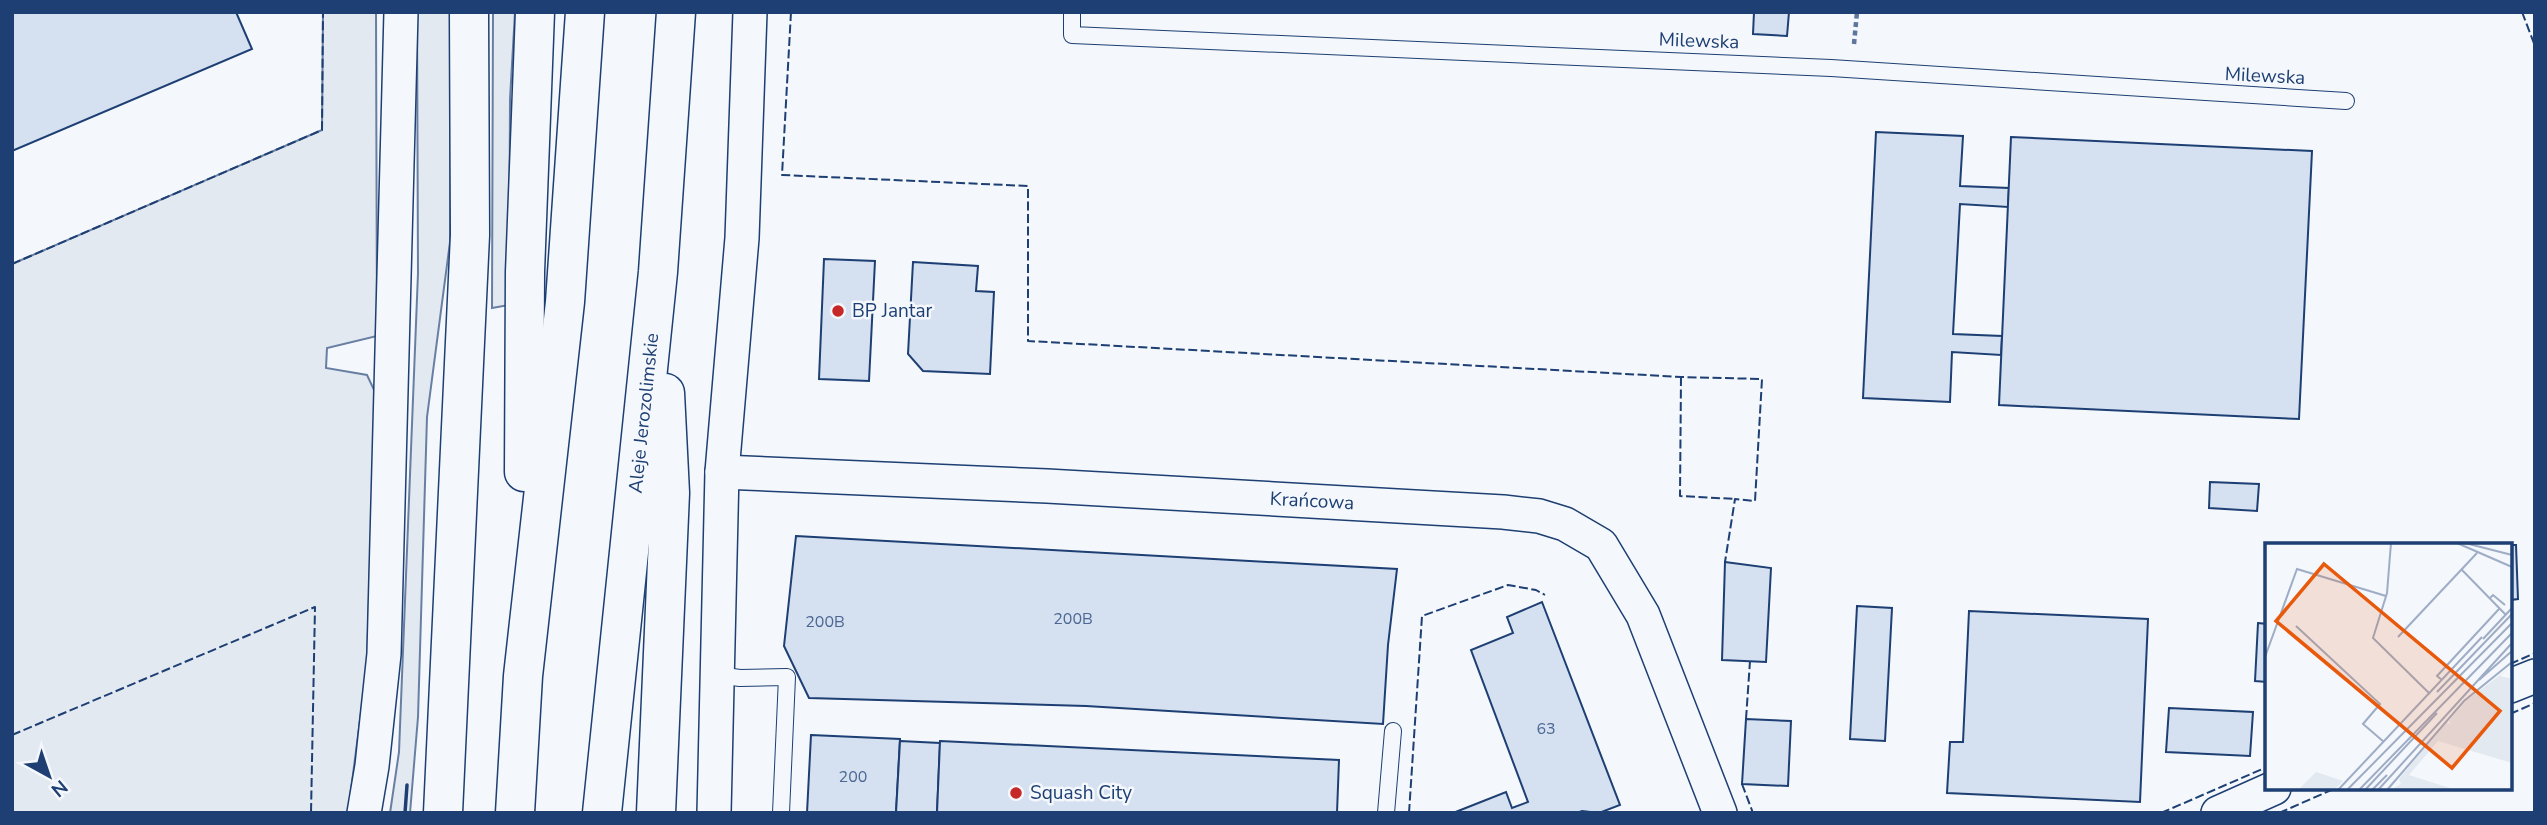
<svg xmlns="http://www.w3.org/2000/svg" width="2547" height="825" font-family="'Nunito Sans',sans-serif">
<style>
.green{fill:#e3e9f0;stroke:#687fa3;stroke-width:2}
.building{fill:#d5e0f0;stroke:#1d3f73;stroke-width:2}
.lines{fill:none;stroke-linecap:round;stroke-linejoin:round}
.service-casing{stroke:#1d3f73;stroke-width:18}
.minor-casing{stroke:#1d3f73;stroke-width:36}
.primary-casing{stroke:#1d3f73;stroke-width:41}
.path{stroke:#5e769c;stroke-width:4.5;stroke-dasharray:5 3.5;stroke-linecap:butt}
.service{stroke:#f4f7fb;stroke-width:16}
.minor{stroke:#f4f7fb;stroke-width:33}
.primary{stroke:#f4f7fb;stroke-width:38}
.fence{stroke:#1d3f73;stroke-width:2;stroke-dasharray:9 3.5;stroke-linecap:butt}
.wall{stroke:#1d3f73;stroke-width:3.5}
.poi-dot{fill:#c62828;stroke:#f4f7fb;stroke-width:2.5}
.labels{text-anchor:middle;dominant-baseline:central;stroke-width:5;stroke-linejoin:round;paint-order:stroke}
.number-label{font-size:16px;fill:#4b6792}
.street-label{font-size:19px;fill:#1d3f73;stroke:#f4f7fb}
.poi-label{font-size:19px;fill:#1d3f73;stroke:#f4f7fb;text-anchor:start}
.inset-road{fill:none;stroke:#9eadc5;stroke-width:2}
.view{fill:#e8590c;fill-opacity:0.15;stroke:#e8590c;stroke-width:3.5}
.inset-edge{fill:none;stroke:#1d3f73;stroke-width:3.5}
</style>
<rect width="100%" height="100%" fill="#f4f7fb"/>
<g class="green">
<path d="M323 12H376L377 336 327 348 326 368 367 375 375 392 367 666 348 813H12V264L322 130Z"/>
<path d="M417 12H451L450 242 427 417 418 717 410 813H390L399 752 418 273Z"/>
<path d="M493 12H515L510 99 509 305 492 308Z"/>
</g>
<g class="building">
<path d="M12 12H236L252 49 12 151Z"/>
<path d="M1754 12H1789L1787 36 1753 34Z"/>
<path d="M1876 132 1963 136 1960 186 2009 188 2008 207 1960 204 1953 334 2002 336 2001 355 1952 352 1950 402 1863 398Z"/>
<path d="M2011 137 2312 151 2299 419 1999 405Z"/>
<path d="M824 259 875 261 869 381 819 379Z"/>
<path d="M913 262 978 266 976 291 994 292 990 374 923 371 908 354Z"/>
<path d="M2210 482 2259 484 2257 511 2209 508Z"/>
<path d="M796 536 1397 569 1388 645 1383 724 1086 706 809 698 784 646Z"/>
<path d="M2510 545H2516L2518 599 2510 600Z"/>
<path d="M1725 562 1771 568 1766 662 1722 660Z"/>
<path d="M1542 602 1620 805 1599 813 1582 811 1577 813H1453L1506 792 1512 808 1528 802 1471 650 1513 633 1507 617Z"/>
<path d="M1857 606 1892 608 1885 741 1850 739Z"/>
<path d="M1969 611 2148 619 2140 802 1947 793 1950 742H1963Z"/>
<path d="M2258 623 2267 624V682L2255 681Z"/>
<path d="M2169 708 2253 712 2250 756 2166 752Z"/>
<path d="M1746 719 1791 721 1788 786 1742 784Z"/>
<path d="M811 735 900 739 896 813H807Z"/>
<path d="M900 741 940 743 937 813H896Z"/>
<path d="M940 741 1339 760 1337 813H937Z"/>
</g>
<g class="lines">
<defs>
<g id="service">
<path d="M1072 12V35L1831 68 2346 101"/>
<path d="M717 675 740 678 787 677 781 813"/>
<path d="M1386 813 1393 731"/>
</g>
<g id="minor">
<path d="M722 472 1047 486 1503 512 1539 516 1565 524 1601 545 1643 615 1720 813"/>
<path d="M2510 686 2535 676"/>
<path d="M364 813 372 766 384 654 401 12"/>
<path d="M714 813 722 472 742 238 750 12"/>
<path d="M2218 813 2274 788"/>
</g>
<g id="primary">
<path d="M524 472 525 272 535 12"/>
<path d="M443 813 470 235 469 12"/>
<path d="M515 813 523 676 565 302 585 12"/>
<path d="M602 813 658 272 676 12"/>
<path d="M656 813 670 493 665 393"/>
</g>
</defs>
<use href="#service" class="service-casing"/>
<use href="#minor" class="minor-casing"/>
<use href="#primary" class="primary-casing"/>
<path class="path" d="M1854 44 1857 12"/>
<use href="#service" class="service"/>
<use href="#minor" class="minor"/>
<use href="#primary" class="primary"/>
<g class="fence">
<path d="M791 12 782 175 1028 186V341L1681 377 1762 379 1755 501 1735 499 1725 562"/>
<path d="M2522 12 2535 46"/>
<path d="M12 264 322 130 323 12"/>
<path d="M1681 377 1680 496 1735 499"/>
<path d="M2510 664 2535 653"/>
<path d="M2510 714 2535 703"/>
<path d="M1746 719 1750 661"/>
<path d="M12 735 315 607 311 813"/>
<path d="M1742 784 1753 813"/>
<path d="M1409 813 1422 616 1508 585 1536 590 1545 595"/>
<path d="M2161 813 2267 767"/>
<path d="M2279 813 2336 788"/>
</g>
<path class="wall" d="M405 813 407 785"/>
</g>
<g class="poi-dot">
<circle cx="838" cy="311" r="7"/>
<circle cx="1016" cy="793" r="7"/>
</g>
<g class="labels">
<g class="number-label">
<text x="1073" y="619">200B</text>
<text x="825" y="622">200B</text>
<text x="1546" y="729">63</text>
<text x="853" y="777">200</text>
</g>
<g class="street-label">
<text transform="translate(1699 41) rotate(2)">Milewska</text>
<text transform="translate(2265 76) rotate(3)">Milewska</text>
<text transform="translate(644 413) rotate(-84)">Aleje Jerozolimskie</text>
<text transform="translate(1312 501) rotate(3)">Krańcowa</text>
</g>
<g class="poi-label">
<text x="852" y="311">BP Jantar</text>
<text x="1030" y="793">Squash City</text>
</g>
</g>
<g transform="translate(2265 543)">
<rect width="247" height="247" fill="#f4f7fb"/>
<path d="M243 126 235 133 247 136V220L173 198 144 232 191 247H126L136 241 134 236 181 180 186 181 184 178 201 158ZM51 229 78 238 69 247H33Z" fill="#e3e9f0"/>
<path class="inset-road" d="M126 0 122 50 108 95 165 151M192 0 247 24M200 0 247 12M197 27 240 71M224 56 228 52 240 62M31 83 115 161 98 181 119 199M133 94 212 10M218 96 247 65M0 114 32 26 121 53M177 137 172 133 234 66M214 137 247 108M172 149 247 71M73 247 217 94M82 247 247 80M94 247 247 90M100 247 172 170M107 247 122 232M113 247 247 100M122 247 199 158 247 119"/>
<path class="view" d="M59 21 235 168 187 225 11 78Z"/>
<rect width="247" height="247" class="inset-edge"/>
</g>
<rect width="2547" height="825" fill="none" stroke="#1d3f73" stroke-width="28"/>
<g transform="translate(49 776) rotate(140)" stroke="#f4f7fb" stroke-width="5" paint-order="stroke">
<path d="M0-5L12 26L0 18L-12 26Z" fill="#1d3f73"/>
<text y="-10" font-size="19" font-weight="bold" text-anchor="middle" fill="#1d3f73">N</text>
</g>
</svg>
